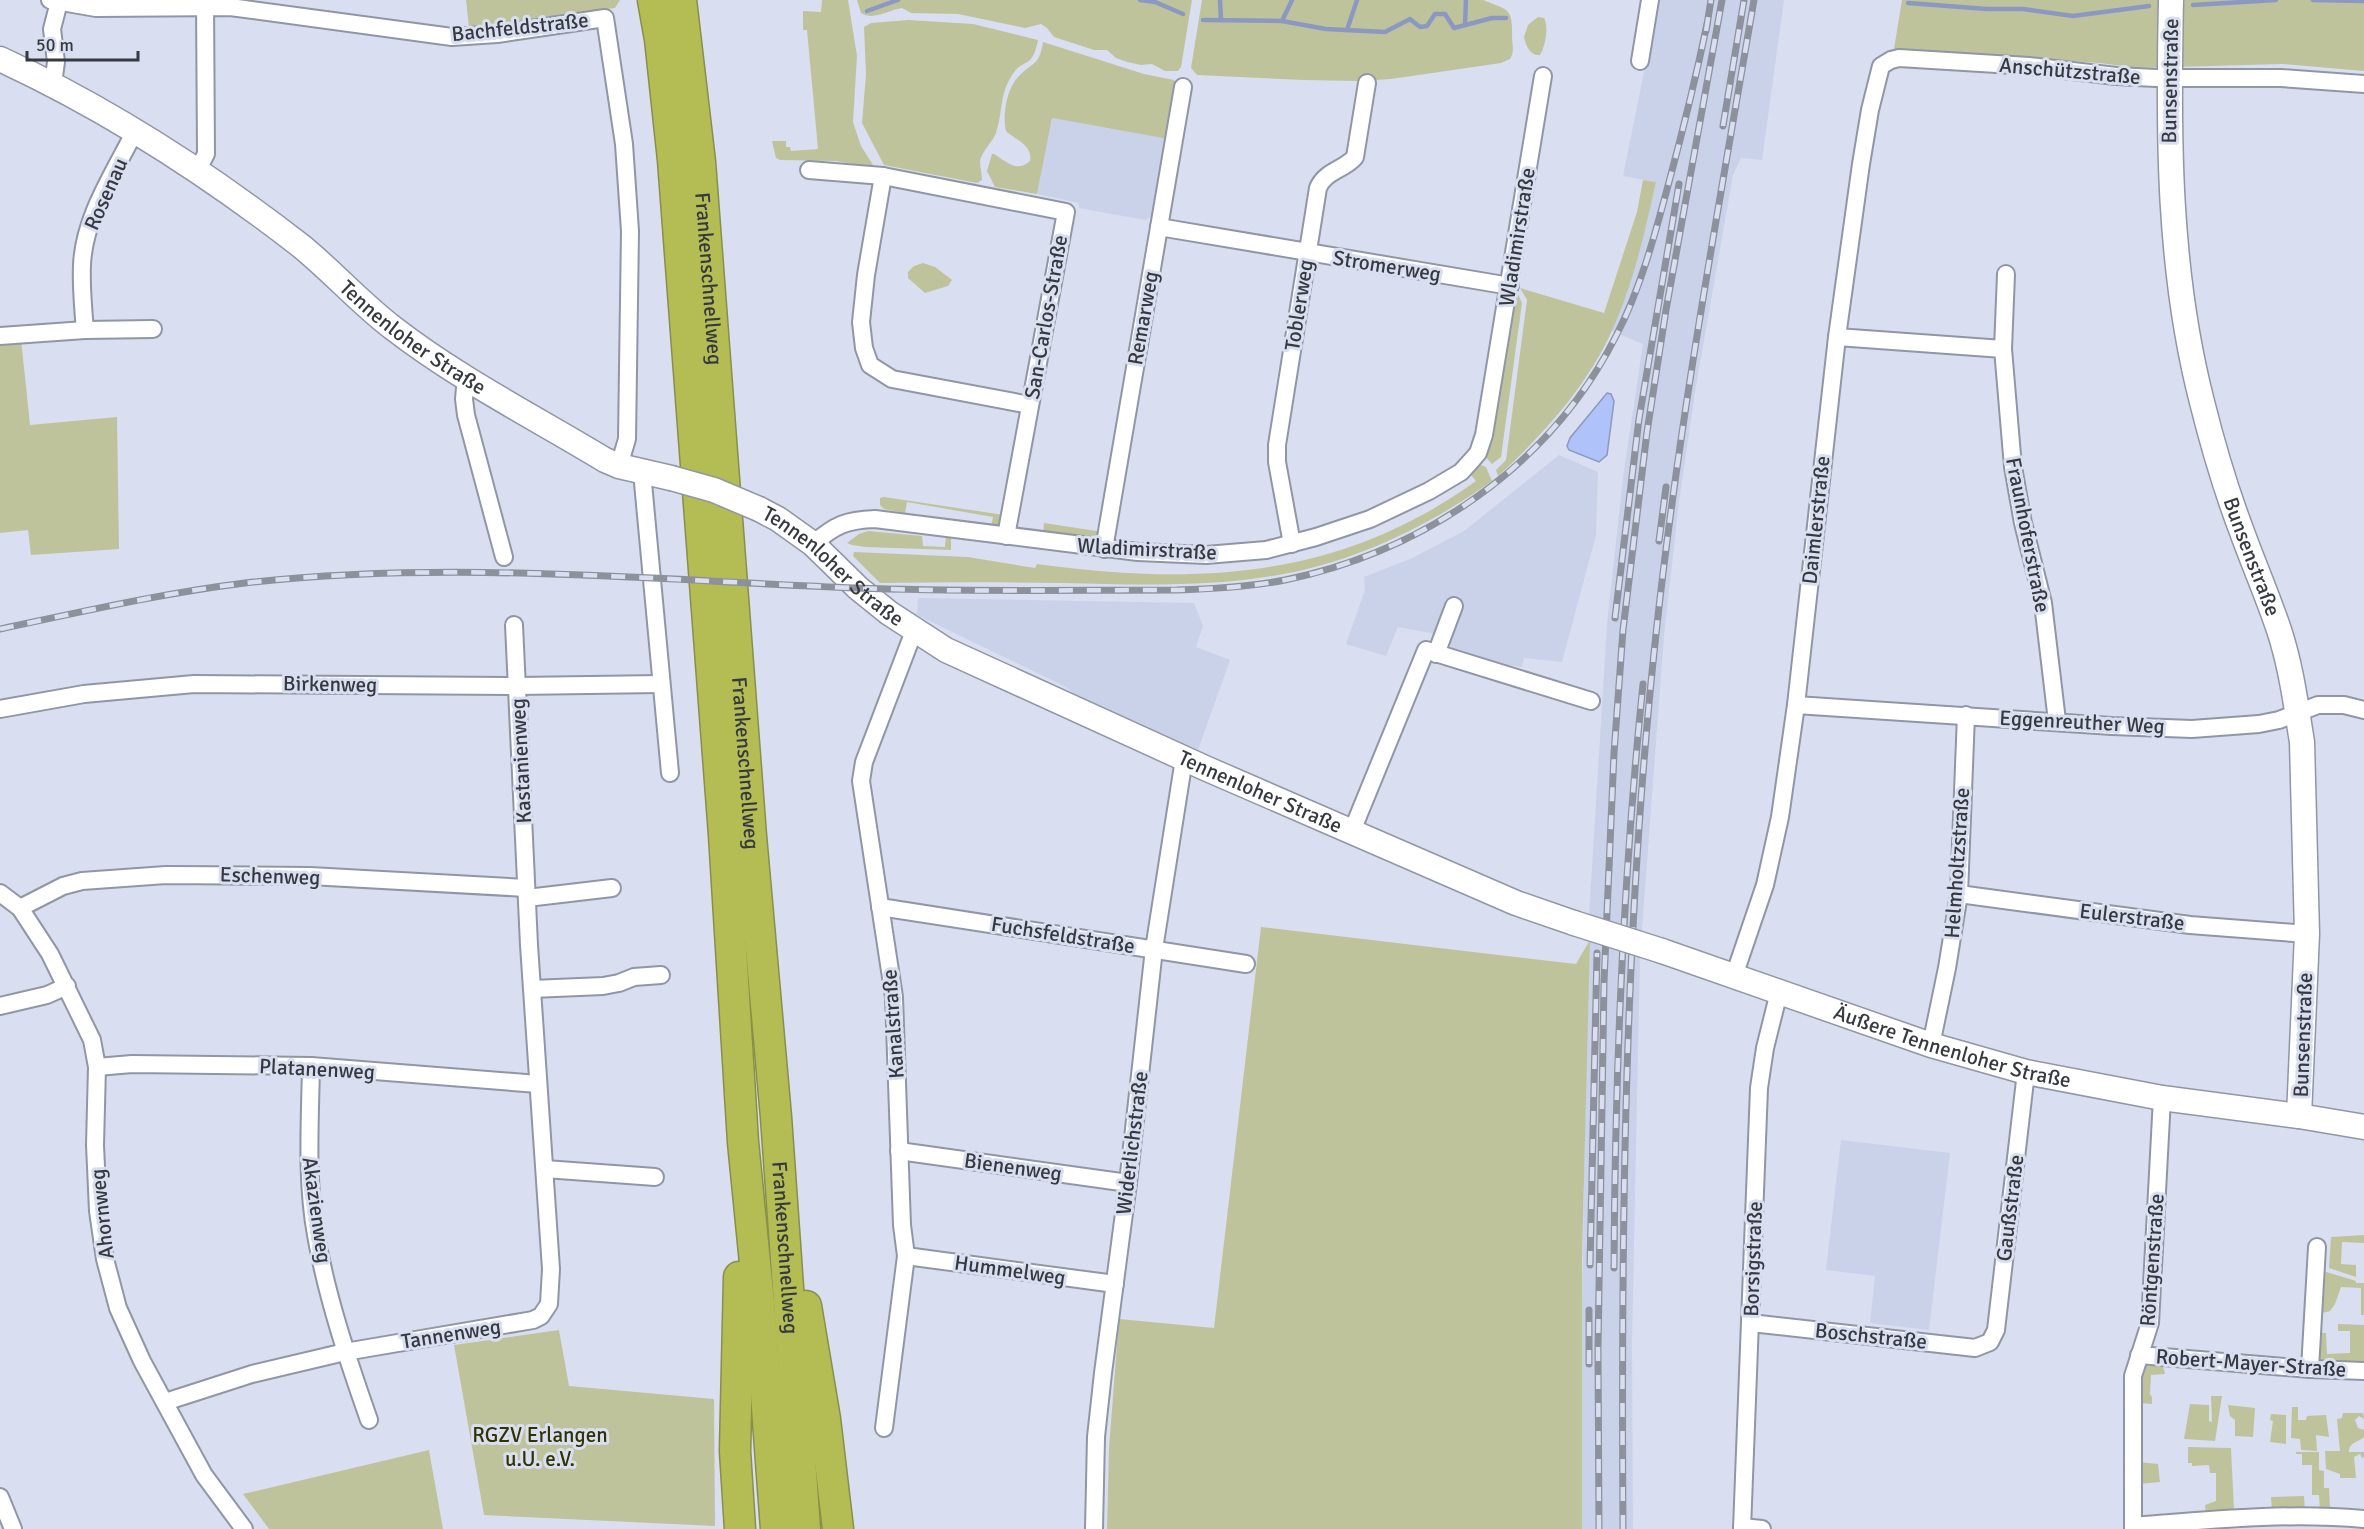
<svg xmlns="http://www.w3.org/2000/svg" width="2364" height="1529" font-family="Signika,sans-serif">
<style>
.built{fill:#cad2ea}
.green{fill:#bec39c}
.water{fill:#afc2fa;stroke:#8b99c2;stroke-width:1.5}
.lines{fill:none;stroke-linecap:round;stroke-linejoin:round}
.stream{stroke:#8b99c2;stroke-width:4.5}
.street-casing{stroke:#9096a5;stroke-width:20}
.secondary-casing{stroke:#9096a5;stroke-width:27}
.highway-casing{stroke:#888f4c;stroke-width:33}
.street{stroke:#fff;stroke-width:16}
.secondary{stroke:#fff;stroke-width:24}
.highway{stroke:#b4bd53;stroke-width:30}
.rail-casing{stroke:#8c919c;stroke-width:7}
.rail{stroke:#d9dff0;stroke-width:4.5;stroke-dasharray:14;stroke-linecap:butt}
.secondary-bridge-casing{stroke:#9096a5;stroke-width:27;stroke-linecap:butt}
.secondary-bridge{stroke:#fff;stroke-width:24}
.labels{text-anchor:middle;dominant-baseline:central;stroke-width:6;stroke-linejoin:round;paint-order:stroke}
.street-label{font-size:21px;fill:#36393f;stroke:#d9dff0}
.park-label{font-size:21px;fill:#303301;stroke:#d9dff0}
</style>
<rect width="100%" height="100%" fill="#d9dff0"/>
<g class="built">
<path d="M1656 0H1784L1762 160 1741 158 1733 175 1695 392 1679 502 1664 636 1640 956 1632 1343 1633 1529H1582L1581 1347 1589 916 1607 624 1623 477 1643 344 1611 331 1647 223 1656 182 1623 176 1646 62Z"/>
<path d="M1052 118 1168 139 1153 216 1145 220 1079 208V203L1037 194Z"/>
<path d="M1559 455 1598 472 1596 535 1562 662 1524 658 1522 667 1495 664 1454 654 1446 636 1398 627 1386 656 1346 644 1365 590 1364 577 1410 559 1464 531Z"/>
<path d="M918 598 1194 603 1203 626 1196 647 1230 660 1198 750 1085 701 1064 686 917 615Z"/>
<path d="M1841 1140 1950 1153 1929 1330 1870 1323 1875 1276 1826 1270Z"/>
</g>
<g class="green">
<path d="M466 0H620L615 8 469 27Z"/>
<path d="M822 0H848L857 56 853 122 861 146 873 165 870 167 836 161 780 160 776 158 772 141H786V147H790L791 151 818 149 807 30H803V11L821 12Z"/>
<path d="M857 0H1192L1181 67 1178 71H1165L1152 64 1141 65 1127 62 1116 58 1107 50H1094L1054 37 1047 28 1041 24 1025 28 958 14 911 13 902 8C888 10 874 21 861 13Z"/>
<path d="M1202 0H1483C1507 10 1513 7 1512 36 1512 45 1515 51 1510 59L1501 63 1391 79 1358 81 1303 80 1197 75 1191 68Z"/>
<path d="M1902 0H2364V71L2283 64 2138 68 2100 63 1894 49Z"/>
<path d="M1538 17 1544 18C1549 27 1545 47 1540 55 1530 56 1526 46 1524 37L1528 25Z"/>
<path d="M909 20 973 24 1038 40C1032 71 1023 57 1012 75 999 96 1003 112 996 133 992 143 982 151 980 161 980 167 982 174 982 180L977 183 884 165 862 123 866 74 864 27 871 23Z"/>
<path d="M1043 42 1144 74 1174 80 1177 85 1168 139 1052 118 1037 194 995 187 987 171 992 154H994C1007 162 1017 173 1030 161 1033 145 1015 140 1006 131 1002 115 1007 87 1019 76 1034 61 1039 66 1043 42Z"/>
<path d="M1643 180 1656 182C1646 228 1635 276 1617 319 1592 381 1546 432 1498 476L1496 470 1506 460 1527 300 1520 288 1604 313 1637 212Z"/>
<path d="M923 263 935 267 952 280 948 286 925 293 908 278V272L914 266Z"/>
<path d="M1513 291 1517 292 1522 303 1501 457 1492 464 1484 455Z"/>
<path d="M21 339 30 425 117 417 119 549 31 555 28 530 0 533V341Z"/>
<path d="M1478 464 1486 467 1492 481C1433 523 1365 557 1294 572 1218 588 1140 585 1062 583 1001 582 941 582 880 583L853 556 854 552 968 557 1035 568 1037 564C1198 586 1340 579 1476 481L1469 473Z"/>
<path d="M884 497 1004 515 1002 522 996 527H991L993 517 907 502 905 513 884 509 880 505V498Z"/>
<path d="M1044 523 1103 532 1093 540 1043 535Z"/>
<path d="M868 531 922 536 923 546 945 547 946 536 951 537V550L866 547 852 545 847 543 859 534Z"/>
<path d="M1261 927 1576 964 1590 940 1582 1259V1529H1107L1109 1448 1119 1319 1214 1328Z"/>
<path d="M2364 1235V1243L2342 1242 2341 1264 2356 1265V1277L2329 1268 2331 1237Z"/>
<path d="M2323 1271 2356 1281V1283H2364V1315H2361V1288L2341 1287 2335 1304 2330 1311 2318 1314Z"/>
<path d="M2338 1324 2364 1325V1365L2324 1364 2316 1356 2315 1339 2321 1333H2326L2327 1354 2350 1353V1331H2338Z"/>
<path d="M559 1330 569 1386 714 1399 715 1526 484 1515 454 1345Z"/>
<path d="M2143 1366H2163L2165 1374 2151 1375 2150 1394 2152 1397V1404L2138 1403 2139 1372Z"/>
<path d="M2211 1396H2222L2215 1441 2184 1439 2190 1404 2209 1405V1421L2212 1422Z"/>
<path d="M2228 1405 2255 1408 2253 1437 2235 1436V1420L2230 1416Z"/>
<path d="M2292 1407H2298V1420H2306L2307 1416 2326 1415 2329 1437 2316 1435 2317 1451 2301 1450 2300 1439 2291 1438Z"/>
<path d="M2343 1413H2363L2364 1419 2359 1416 2355 1420 2358 1428 2364 1430V1437C2359 1442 2349 1442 2349 1452H2364V1457L2362 1458 2360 1454 2354 1457 2356 1478H2340V1474L2326 1469 2325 1451H2340L2337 1419 2342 1418Z"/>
<path d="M2271 1414 2286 1415V1444L2270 1442 2273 1421 2270 1420Z"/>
<path d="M2188 1447 2231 1448 2234 1510 2206 1514 2205 1505 2216 1501V1473H2210L2209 1465 2192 1466V1463H2188Z"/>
<path d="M429 1450 443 1529H269L243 1494Z"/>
<path d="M2296 1452H2319V1470L2324 1471V1488H2329L2330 1507 2327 1510H2320L2319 1495H2312V1465H2302V1454H2296Z"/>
<path d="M2139 1462 2158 1464 2160 1482 2139 1484Z"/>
<path d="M2304 1496 2305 1510H2272L2271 1497Z"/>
</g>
<path class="water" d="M1607 393 1611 394 1614 401 1607 455 1599 462 1569 450 1567 446 1570 438Z"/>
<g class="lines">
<g class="stream">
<path d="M1140 0 1155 2 1183 14"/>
<path d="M1220 0 1221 20"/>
<path d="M2313 0 2364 1"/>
<path d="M1908 3 1987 9H2023L2073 16 2149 6"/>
<path d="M2193 5 2276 0"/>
<path d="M867 11 898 0"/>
<path d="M1203 20 1282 21 1326 29 1385 32 1410 19 1420 27 1427 26 1435 14H1445L1454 28 1492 18H1506"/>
<path d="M1282 21 1292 0"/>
<path d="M1465 25 1466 0"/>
<path d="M1347 30 1357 0"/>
</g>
<defs>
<g id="street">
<path d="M50 0 96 8 230 7 452 37 497 34 605 18 624 144 630 231 627 439 619 466"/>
<path d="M1640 61 1650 0"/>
<path d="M53 84 56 62 52 29 59 2"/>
<path d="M198 169 206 154 205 0"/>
<path d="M809 170 883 176 1066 212 1006 536"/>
<path d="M883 176 866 275 861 322 864 348 870 365 892 379 1030 405"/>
<path d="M1159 227 1510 286"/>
<path d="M2006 274 2003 349 2013 467 2023 523 2043 603 2057 721"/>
<path d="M85 330C83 308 81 286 82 265 84 217 114 173 135 131"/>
<path d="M0 336 85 330 153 329"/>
<path d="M1837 337 2003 349"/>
<path d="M466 377 464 399 466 415 504 557"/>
<path d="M642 472 670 773"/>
<path d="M813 544C835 525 846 520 875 519L1138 552 1206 555 1266 550 1316 537 1370 519 1429 491 1461 472 1471 461 1478 453 1484 435 1543 76"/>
<path d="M1292 544 1277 462V445L1318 188C1325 171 1344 170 1355 157L1367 83"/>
<path d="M1104 549 1183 87"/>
<path d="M1436 654 1454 606"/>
<path d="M1796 705 2112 726 2192 729 2259 724 2279 720 2318 705H2344L2364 710"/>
<path d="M0 709 84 694 194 684 517 686 661 684"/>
<path d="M1352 831 1426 650 1591 701"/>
<path d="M0 893 20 908 50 954 92 1040 97 1067 95 1145 98 1211 105 1259 118 1308 142 1361 204 1475 244 1529"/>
<path d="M1959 894 2190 925 2307 934"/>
<path d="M527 898 612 888"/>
<path d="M880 907 1246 964"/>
<path d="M20 908 63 886 82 881 166 875 310 876 526 888"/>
<path d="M1734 976 1765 885 1780 817 1796 705 1837 337 1861 164 1870 110 1881 66 1891 60 1899 58 2029 66 2116 76 2156 78H2281L2364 84"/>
<path d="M532 989 603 986 619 983 634 977 661 975"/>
<path d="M0 1006 47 995 67 986"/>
<path d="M1931 1045 1947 968 1959 894 1966 715"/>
<path d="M311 1066C310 1122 306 1180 316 1235 327 1298 348 1360 369 1420"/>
<path d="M97 1067 132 1064 311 1066 538 1084"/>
<path d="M899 1151 1128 1183"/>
<path d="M545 1169 655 1177"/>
<path d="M906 1256 1115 1284"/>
<path d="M1751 1323 1975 1348 1990 1342 1996 1330 2026 1072"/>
<path d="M2139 1355 2310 1369 2364 1371"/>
<path d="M2310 1369 2317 1247"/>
<path d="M165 1402 252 1374 345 1352 533 1320 541 1316 549 1304 551 1269 529 945 514 625"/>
<path d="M884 1428 906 1256 902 1225 894 997 861 781 864 762 914 631"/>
<path d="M0 1497 13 1529"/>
<path d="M2133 1526C2210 1520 2287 1512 2364 1519"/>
<path d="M1742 1527 1762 1529"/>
<path d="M1094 1529 1096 1437 1103 1373 1128 1183 1154 949 1184 759"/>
<path d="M1742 1529 1759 1088 1765 1048 1779 992"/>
<path d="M2133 1529V1376L2150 1323 2162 1098"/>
</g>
<g id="secondary">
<path id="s1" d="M2171 0C2168 135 2168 270 2202 402 2213 446 2226 490 2242 532 2254 565 2268 597 2279 630 2291 666 2296 705 2302 742L2307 934 2299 1116"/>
<path id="s2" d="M0 59C108 109 207 173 301 246 333 272 360 303 393 328 459 379 534 417 605 460L619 466 671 478"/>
<path id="s3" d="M759 509 778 519 813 544 858 588 889 613 946 650 1205 768 1516 903 1574 923"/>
<path id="s4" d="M1662 951 1931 1045 2026 1072 2162 1098 2299 1116 2364 1127"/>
</g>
<g id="highway">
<path d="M653 0 660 39 673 160 724 835 743 1142 760 1313 776 1529"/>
<path id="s5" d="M681 0 700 162 751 836 776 1117 805 1529"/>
<path d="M739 1277 735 1451 740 1529"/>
<path d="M806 1306 825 1419 838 1529"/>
</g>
</defs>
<use href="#street" class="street-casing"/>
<use href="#secondary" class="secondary-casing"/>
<use href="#highway" class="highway-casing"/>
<use href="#street" class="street"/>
<use href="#secondary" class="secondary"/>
<use href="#highway" class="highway"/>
<defs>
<g id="rail">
<path d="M1706 31 1711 0"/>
<path d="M1723 126 1744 0"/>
<path d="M1659 541 1666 487"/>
<path d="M1615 618 1639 419 1679 184"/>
<path d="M0 629C81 612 163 593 245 583 448 560 653 580 856 588 963 592 1070 590 1177 590 1213 589 1249 587 1285 580 1425 551 1551 465 1616 336 1641 288 1655 234 1669 182 1683 130 1696 77 1707 24"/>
<path d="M1590 1265 1597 953"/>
<path d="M1614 1268C1615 1073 1623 878 1643 684"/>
<path d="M1589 1364V1310"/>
<path d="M1599 1529 1598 1349 1604 982 1614 753 1623 630 1647 432 1666 310 1722 0"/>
<path d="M1623 1529C1621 1232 1624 929 1656 634 1679 421 1718 211 1754 0"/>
</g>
</defs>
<use href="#rail" class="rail-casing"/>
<use href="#rail" class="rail"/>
<defs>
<g id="secondary-bridge">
<path d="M671 478 714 490 759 509"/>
<path d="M1574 923 1662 951"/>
</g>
</defs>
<use href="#secondary-bridge" class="secondary-bridge-casing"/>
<use href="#secondary-bridge" class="secondary-bridge"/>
</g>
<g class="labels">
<g class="street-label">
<text transform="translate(520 27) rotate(-6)">Bachfeldstraße</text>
<text transform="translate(2070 71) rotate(5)">Anschützstraße</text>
<text transform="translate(2170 81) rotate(-89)">Bunsenstraße</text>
<text transform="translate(106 194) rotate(-66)">Rosenau</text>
<text transform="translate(1517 237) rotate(-81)">Wladimirstraße</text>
<text transform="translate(1387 266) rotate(9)">Stromerweg</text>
<text stroke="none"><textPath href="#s5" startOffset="280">Frankenschnellweg</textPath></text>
<text transform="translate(1299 305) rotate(-81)">Toblerweg</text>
<text transform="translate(1046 317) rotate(-80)">San-Carlos-Straße</text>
<text transform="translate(1143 318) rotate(-80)">Remarweg</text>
<text stroke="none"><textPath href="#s2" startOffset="500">Tennenloher Straße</textPath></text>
<text transform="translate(1816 520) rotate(-84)">Daimlerstraße</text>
<text transform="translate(2028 535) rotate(79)">Fraunhoferstraße</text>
<text transform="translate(1147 549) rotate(3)">Wladimirstraße</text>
<text stroke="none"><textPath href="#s1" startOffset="567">Bunsenstraße</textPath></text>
<text stroke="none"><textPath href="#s3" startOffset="94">Tennenloher Straße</textPath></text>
<text transform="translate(330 684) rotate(1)">Birkenweg</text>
<text transform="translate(2082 722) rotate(3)">Eggenreuther Weg</text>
<text transform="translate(521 761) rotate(-93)">Kastanienweg</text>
<text stroke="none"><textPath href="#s5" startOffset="766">Frankenschnellweg</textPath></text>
<text stroke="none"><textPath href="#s3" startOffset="580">Tennenloher Straße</textPath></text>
<text transform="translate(1957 863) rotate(-86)">Helmholtzstraße</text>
<text transform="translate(270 876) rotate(2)">Eschenweg</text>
<text transform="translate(2132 917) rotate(7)">Eulerstraße</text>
<text transform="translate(1063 935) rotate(9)">Fuchsfeldstraße</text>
<text transform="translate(893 1024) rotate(-94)">Kanalstraße</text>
<text transform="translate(2303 1035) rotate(-88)">Bunsenstraße</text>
<text stroke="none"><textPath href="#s4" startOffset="306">Äußere Tennenloher Straße</textPath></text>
<text transform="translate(317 1069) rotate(3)">Platanenweg</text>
<text transform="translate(1132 1143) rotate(-83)">Widerlichstraße</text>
<text transform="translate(1013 1167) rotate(8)">Bienenweg</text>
<text transform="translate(2010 1208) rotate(-83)">Gaußstraße</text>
<text transform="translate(317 1210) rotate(82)">Akazienweg</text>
<text transform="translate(102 1214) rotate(-96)">Ahornweg</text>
<text stroke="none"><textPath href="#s5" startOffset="1252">Frankenschnellweg</textPath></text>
<text transform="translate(1753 1259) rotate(-88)">Borsigstraße</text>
<text transform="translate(2152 1260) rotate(-86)">Röntgenstraße</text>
<text transform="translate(1010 1270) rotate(8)">Hummelweg</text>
<text transform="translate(451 1334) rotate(-9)">Tannenweg</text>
<text transform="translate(1871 1336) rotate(6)">Boschstraße</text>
<text transform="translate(2251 1363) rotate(4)">Robert-Mayer-Straße</text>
</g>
<g class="park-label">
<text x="540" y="1435">RGZV Erlangen<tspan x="540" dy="24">u.U. e.V.</tspan></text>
</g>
</g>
<path d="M27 51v9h111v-9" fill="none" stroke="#36393f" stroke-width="3"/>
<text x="36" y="51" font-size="18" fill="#36393f" stroke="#d9dff0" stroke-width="4.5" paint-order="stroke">50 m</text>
</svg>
